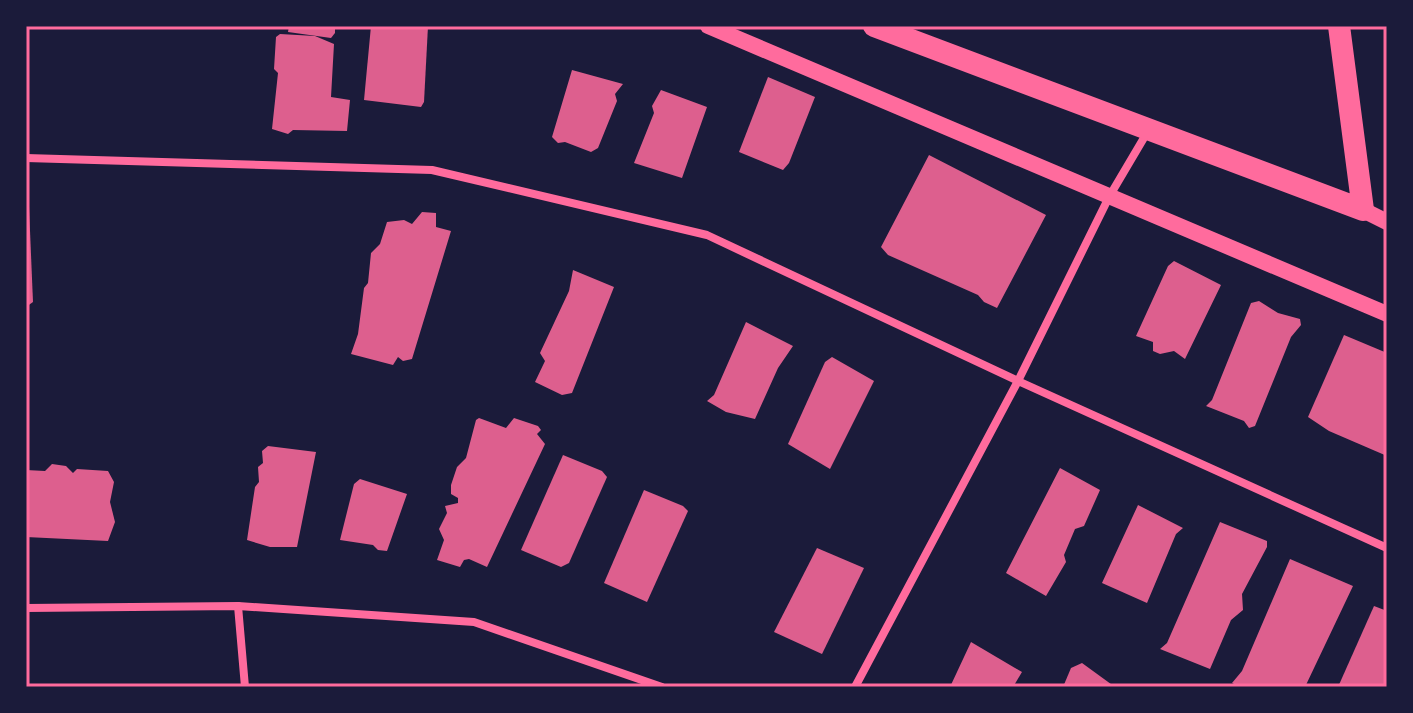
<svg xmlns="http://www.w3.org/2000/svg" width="1413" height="713" font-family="'DejaVu Sans',sans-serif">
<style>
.building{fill:#dd5f8e}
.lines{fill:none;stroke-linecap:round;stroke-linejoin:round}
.minor{stroke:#ff6b9d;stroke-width:8}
.secondary{stroke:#ff6b9d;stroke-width:16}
.trunk{stroke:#ff6b9d;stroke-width:22}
.neatline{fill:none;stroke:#ff6b9d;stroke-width:3}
</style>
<rect width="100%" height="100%" fill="#1b1b3a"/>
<g class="building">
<path d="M289 26H335V33L331 38 288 32Z"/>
<path d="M371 26H428L424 102 421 107 364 100Z"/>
<path d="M280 34 315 36 334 44 331 97 350 100 347 131 293 130 288 134 272 129 278 73 274 69 276 37Z"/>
<path d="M572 70 623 84 615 94 617 101 598 148 591 152 565 142 558 143 552 137Z"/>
<path d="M768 77 815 97 789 163 783 170 739 152Z"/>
<path d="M661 90 707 107 682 178 634 163 654 113 652 106Z"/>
<path d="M929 155 1046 215 997 308 984 302 978 295 888 255 881 247Z"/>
<path d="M26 203 29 207 33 302 26 307Z"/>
<path d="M422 212 436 213V227L451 231 412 359 403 361 398 357 393 365 351 354 358 334 364 288 368 283 371 253 380 244 387 222 404 220 412 224Z"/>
<path d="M1174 261 1221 285 1185 359 1174 351 1160 354 1153 351V342L1136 336 1168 266Z"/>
<path d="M573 270 614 287 572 393 562 395 535 382 545 361 540 353 569 291Z"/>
<path d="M1259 301 1278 313 1300 319 1301 325 1291 337 1255 426 1249 428 1244 421 1206 406 1212 400 1251 303Z"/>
<path d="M746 322 793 346 778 368 755 419 726 412 707 401 714 395Z"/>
<path d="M1344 335 1387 353V456L1329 431 1308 417Z"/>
<path d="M832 357 874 381 830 469 788 444 825 362Z"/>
<path d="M479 418 506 428 514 418 538 426 541 430 537 434 545 444 487 567 469 559 464 560 460 567 437 560 444 540 439 529 447 513 445 506 458 503V498L451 494V485L457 467 466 458 476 420Z"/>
<path d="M268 446 316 452 297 547H270L247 540 255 487 259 482 258 467 263 463 262 451Z"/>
<path d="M563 455 602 471 607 477 569 563 561 567 521 550Z"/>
<path d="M52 464 66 466 73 473 77 469 108 471 114 482 110 502 115 522 108 541 26 537V470L45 471Z"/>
<path d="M1060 468 1100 490 1084 526 1075 529 1064 555 1066 562 1046 596 1006 573Z"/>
<path d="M360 479 407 494 387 551 378 550 373 545 340 540 354 484Z"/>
<path d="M644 490 683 506 688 511 647 602 604 583Z"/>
<path d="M1138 505 1183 528 1176 534 1147 603 1102 583Z"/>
<path d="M1220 522 1267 541V547L1242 594 1243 610 1231 620 1210 669 1160 649 1167 643Z"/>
<path d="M817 548 864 568 822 654 774 632Z"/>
<path d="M1290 559 1353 586 1305 687H1240L1232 683 1242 671Z"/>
<path d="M1374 606 1387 611V687H1338Z"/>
<path d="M971 642 1022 672 1013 687H950Z"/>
<path d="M1082 663 1115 687H1063L1071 668Z"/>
</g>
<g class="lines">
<g class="minor">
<path d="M26 158 432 170 707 235 1018 381 1387 548"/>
<path d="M238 606 245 687"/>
<path d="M26 608 238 606 474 622 662 687"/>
<path d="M855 687 1018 381 1109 197 1148 131"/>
</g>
<g class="secondary">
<path d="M708 26 1387 314"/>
<path d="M1363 210 1387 222"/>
</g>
<path class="trunk" d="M874 26 1363 210 1339 26"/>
</g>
<rect width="1413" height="713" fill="none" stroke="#1b1b3a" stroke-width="56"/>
<rect x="28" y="28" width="1357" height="657" class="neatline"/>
</svg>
